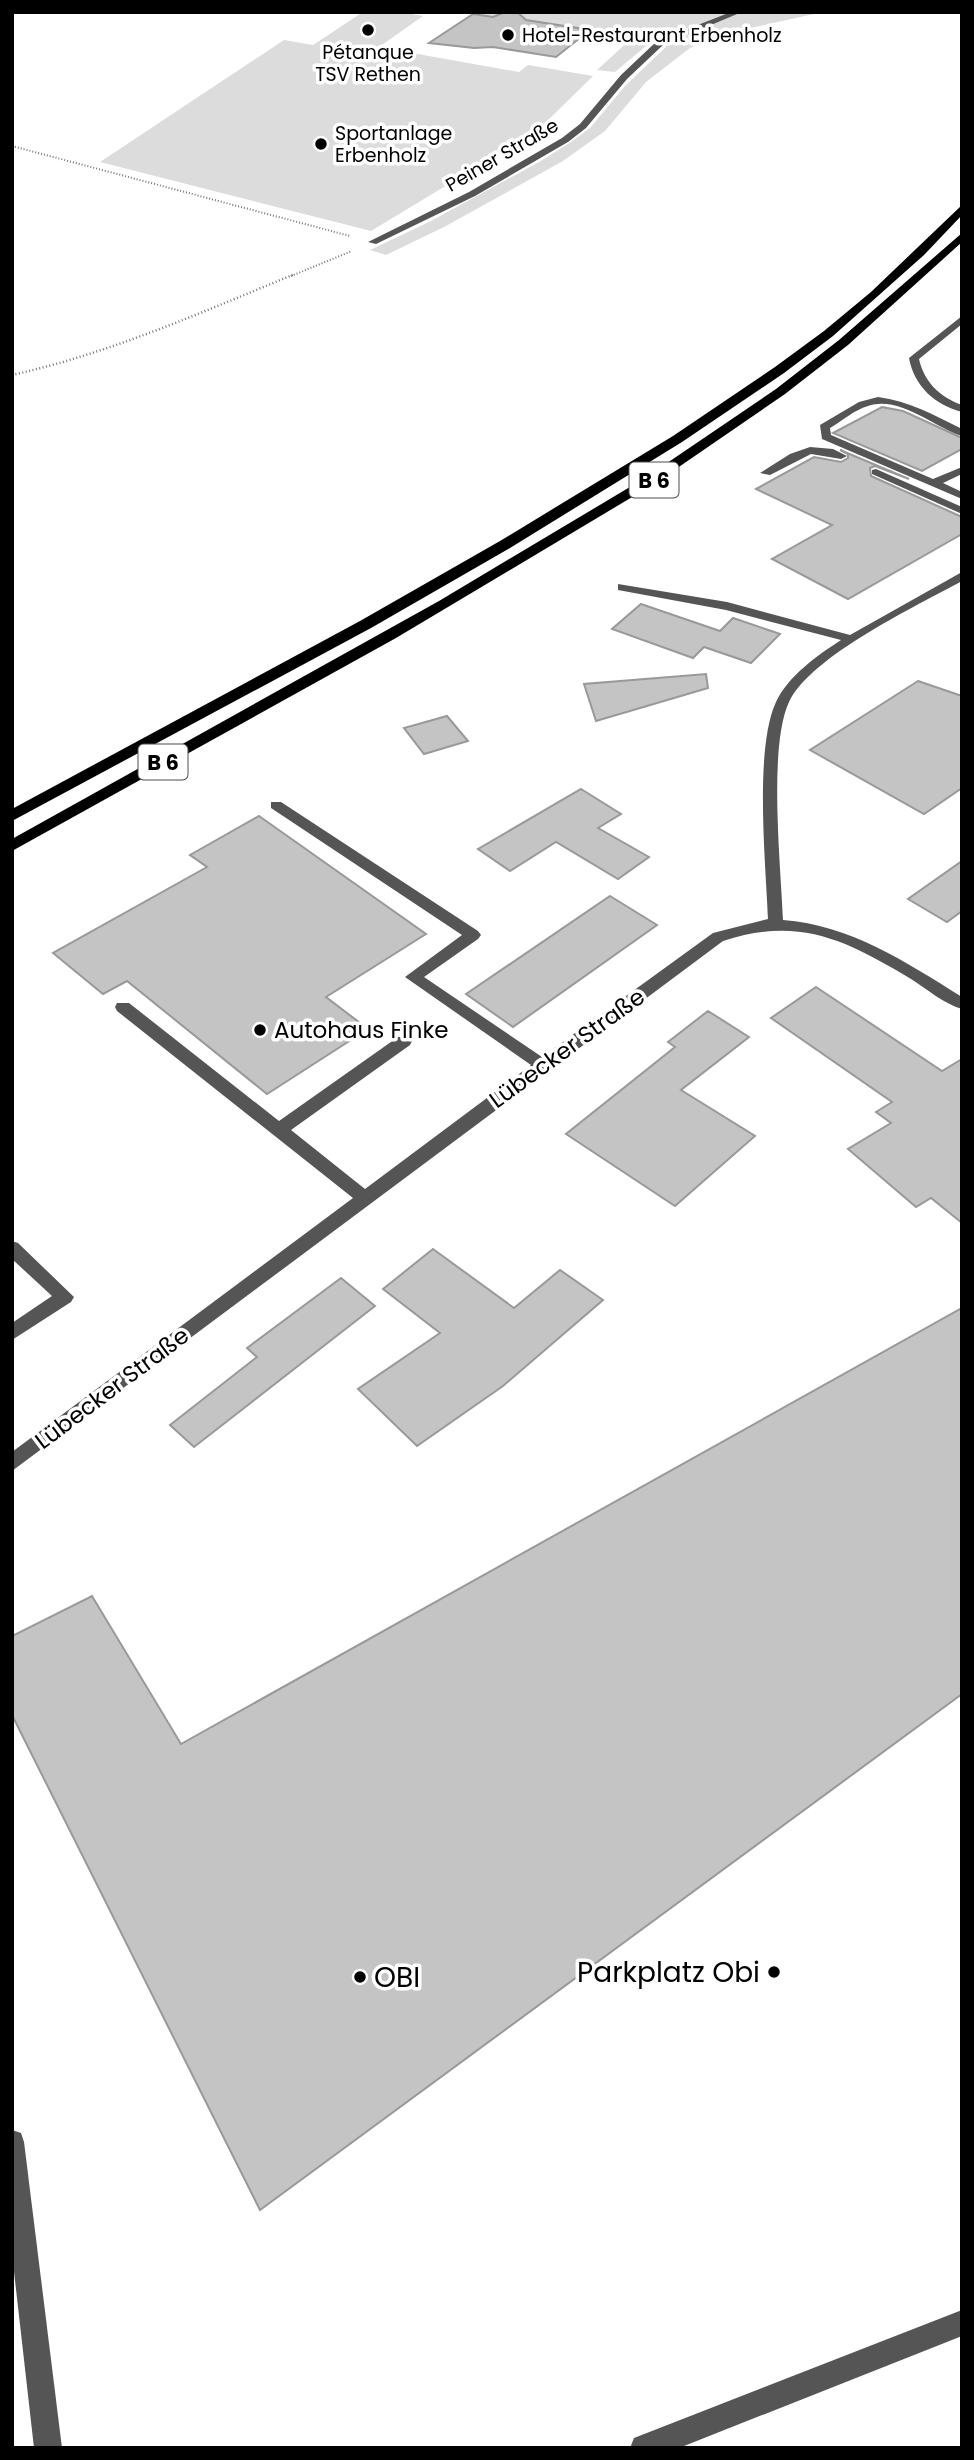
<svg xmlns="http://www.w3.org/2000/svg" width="974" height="2460" font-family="Poppins,sans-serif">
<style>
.green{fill:#dcdcdc}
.building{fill:#c4c4c4;stroke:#999;stroke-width:2}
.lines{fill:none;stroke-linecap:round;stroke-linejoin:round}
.path-far1{stroke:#777;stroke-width:2;stroke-dasharray:1 2;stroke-linecap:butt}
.path{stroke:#777;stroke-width:2.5;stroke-dasharray:1 2.5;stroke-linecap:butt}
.minor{fill:#555;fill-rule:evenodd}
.highway{fill:#000;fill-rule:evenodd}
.poi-dot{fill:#000;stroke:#fff;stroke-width:2.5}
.labels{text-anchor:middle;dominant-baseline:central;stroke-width:7;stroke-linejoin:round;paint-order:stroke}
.far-poi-label{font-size:19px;fill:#000;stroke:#fff;text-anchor:start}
.far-street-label{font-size:19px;fill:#000;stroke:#fff}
.shield{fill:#fff;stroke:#4c4c4c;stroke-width:2}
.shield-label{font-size:21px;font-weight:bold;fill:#000}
.poi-label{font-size:23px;fill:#000;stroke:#fff;text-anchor:start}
.street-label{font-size:23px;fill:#000;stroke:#fff}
.near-poi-label{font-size:28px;fill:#000;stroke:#fff;text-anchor:end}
</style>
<rect width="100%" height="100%" fill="#fff"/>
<g class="green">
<path d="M363 12H399L423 16 379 47 519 72 528 65 593 76 538 130 371 231 100 162 284 40 313 45Z"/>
<path d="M463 12H823L715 36 690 48 646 82 605 131 563 161 446 226 386 255 370 250 431 221 539 162 571 142 590 128 625 86 668 45 652 41 615 72 597 70 633 37Z"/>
</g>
<g class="building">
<path d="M505 12H517L526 20 590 30 556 57 493 47 474 48 429 43 473 14 493 17Z"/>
<path d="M882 407 903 411 962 438V449L922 471 833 433Z"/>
<path d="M840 450 909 479 875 466 870 468 871 476 962 517V534L848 599 772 559 832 525 756 489 814 457 841 462 848 458V454Z"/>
<path d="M641 604 720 631 733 618 780 634 751 663 704 647 693 658 612 629Z"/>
<path d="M706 674 708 688 596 721 584 684Z"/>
<path d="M918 681 962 696V788L924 814 810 750Z"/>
<path d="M447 716 468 741 424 754 404 728Z"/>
<path d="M581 789 621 814 598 828 649 857 618 879 556 842 510 871 478 849Z"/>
<path d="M259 816 426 934 326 997 368 1029 267 1094 127 981 103 994 53 953 207 867 190 855Z"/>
<path d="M962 861V911L947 922 908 899Z"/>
<path d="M610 896 657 925 513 1027 466 994Z"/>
<path d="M816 987 942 1071 962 1059V1223L931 1198 916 1207 848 1149 891 1123 876 1112 892 1102 771 1018Z"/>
<path d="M708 1011 749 1037 681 1090 755 1136 675 1206 566 1134 675 1047 668 1042Z"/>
<path d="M433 1249 514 1308 560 1270 603 1300 503 1386 417 1446 358 1389 440 1333 383 1289Z"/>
<path d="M341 1278 375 1306 194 1447 170 1425 257 1357 247 1348Z"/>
<path d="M962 1308V1694L260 2210 12 1715V1636L92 1596 181 1744Z"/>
</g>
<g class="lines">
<g class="path-far1">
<path d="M12 146 350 236"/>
<path d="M291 276 352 251"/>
</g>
<path class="path" d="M12 375C111 353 202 312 295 274"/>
<g class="minor">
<path d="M731 12H742L663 45 627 79 586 128 568 142 475 196 376 244 368 242 469 192 562 138 580 124 621 75 657 41Z"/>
<path d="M962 316V324L919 359C924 382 940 397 962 405V412C935 405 914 386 909 358Z"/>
<path d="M878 397C909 401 934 415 962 429V436C934 427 899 395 868 406 854 410 842 421 830 428L831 435 933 479 962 467V474L943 483 962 492V499L822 439 820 425 859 402Z"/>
<path d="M810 447 833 449 847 456 841 459 811 454 770 475 760 473 790 454Z"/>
<path d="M876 469 962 507V514L872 474V470Z"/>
<path d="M962 572V581C916 606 811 656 789 702 768 747 781 867 783 920 850 925 906 962 962 997V1009C944 1004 927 989 911 979 846 940 799 916 723 941L12 1471V1452L353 1198 117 1011 115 1007 117 1003H129L279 1121 398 1037H410L412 1041 410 1045 291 1130 365 1189 531 1065 405 977 462 935 271 808V802H281L478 931 481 935 478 939 424 977 542 1057 713 933 768 919C766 865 754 749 776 702 788 676 818 655 841 640L726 610 618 590V584L727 602 850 635Z"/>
<path d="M12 1241 18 1243 74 1297 71 1302 12 1340V1323L52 1296 12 1259Z"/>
<path d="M12 2130 21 2133 24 2142 62 2448H34L12 2254Z"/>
<path d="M962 2310V2336L679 2448H630L634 2438Z"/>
</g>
<g class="highway">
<path d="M962 205V215L924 255 833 336 784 373 682 442 510 548 371 628 12 821V809L360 621 500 541 673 436 775 367 824 331 871 292Z"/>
<path d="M962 233V242L848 345 785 394 654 484 396 638 12 851V839L439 601 645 478 776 389 839 340Z"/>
</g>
</g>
<g class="poi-dot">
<circle cx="368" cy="30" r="7"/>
<circle cx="508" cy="35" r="7"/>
<circle cx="321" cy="144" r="7"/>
<circle cx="260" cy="1030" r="7"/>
<circle cx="774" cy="1972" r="7"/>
<circle cx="360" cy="1977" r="7"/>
</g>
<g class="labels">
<g class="far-poi-label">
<text x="522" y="35">Hotel-Restaurant Erbenholz</text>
<text x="368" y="52" text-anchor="middle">Pétanque<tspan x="368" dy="22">TSV Rethen</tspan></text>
<text x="335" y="133">Sportanlage<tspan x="335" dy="22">Erbenholz</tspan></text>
</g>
<g class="far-street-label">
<text transform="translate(502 155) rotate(-30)">Peiner Straße</text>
</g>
<g class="shield">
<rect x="629.5" y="462.5" width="49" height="35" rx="5"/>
<rect x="138.5" y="744.5" width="49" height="35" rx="5"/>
</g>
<g class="shield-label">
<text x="654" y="480">B 6</text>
<text x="163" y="762">B 6</text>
</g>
<g class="poi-label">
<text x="274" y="1030">Autohaus Finke</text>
</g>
<g class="street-label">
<text transform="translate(567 1048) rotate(-36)">Lübecker Straße</text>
<text transform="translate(112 1388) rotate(-37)">Lübecker Straße</text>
</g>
<g class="near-poi-label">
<text x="760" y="1972">Parkplatz Obi</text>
<text x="374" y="1977" text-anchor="start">OBI</text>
</g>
</g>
<rect width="974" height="2460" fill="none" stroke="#000000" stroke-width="28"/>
</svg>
